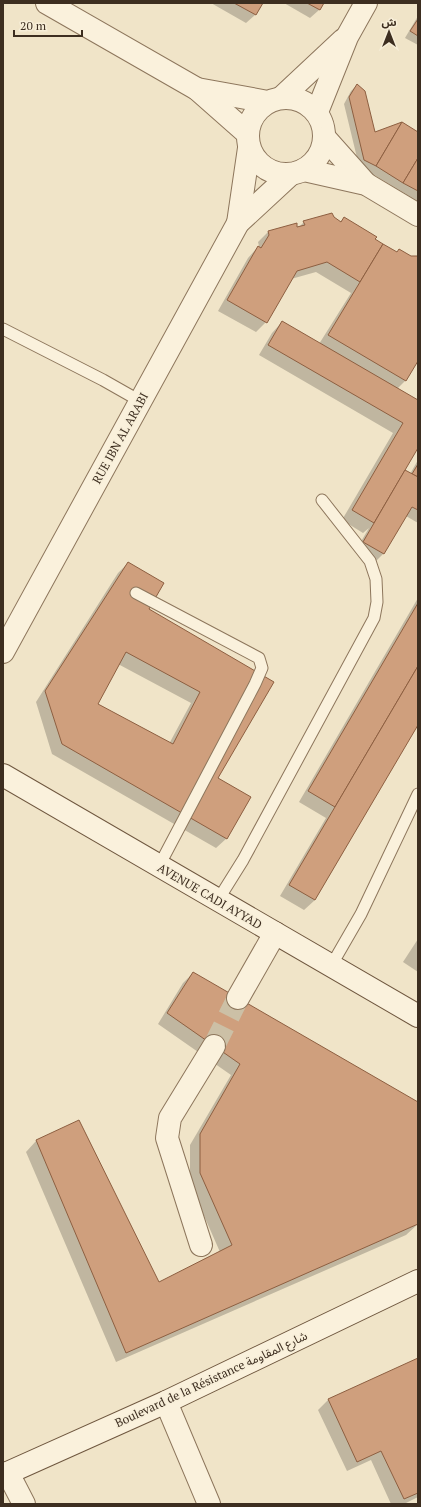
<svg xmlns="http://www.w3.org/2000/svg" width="421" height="1507" font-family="'PT Serif','Noto Sans Arabic',serif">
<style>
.shadow{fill:#0003;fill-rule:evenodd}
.building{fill:#cf9f7d;stroke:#8d5f41;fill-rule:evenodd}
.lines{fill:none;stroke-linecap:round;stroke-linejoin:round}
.street-tunnel{stroke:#ccc0a6;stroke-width:22;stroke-dasharray:22 11;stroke-linecap:butt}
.lane-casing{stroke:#8d765c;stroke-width:13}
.street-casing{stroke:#8d765c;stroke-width:24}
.secondary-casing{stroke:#6f573f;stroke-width:24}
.lane{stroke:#faf1dc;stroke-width:11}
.street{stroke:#faf1dc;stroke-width:22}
.secondary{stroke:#faf1dc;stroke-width:22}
.labels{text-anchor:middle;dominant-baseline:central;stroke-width:3;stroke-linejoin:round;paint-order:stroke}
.street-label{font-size:12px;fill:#3d2e20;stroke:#f7eed8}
</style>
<rect width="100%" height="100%" fill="#f0e4c8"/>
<g class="shadow">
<path d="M211 3H262L255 15 246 23Z"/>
<path d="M284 3H323L319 10 310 18Z"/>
<path d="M418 16V45L405 38Z"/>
<path d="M357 85 374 134 418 133V201L359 166 344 104 351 91Z"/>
<path d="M333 218 340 222 344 218 374 239 396 253 418 258V359L405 381 397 389 418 401V446L402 474H410L418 460V523L406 516 384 553 375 562 356 550 369 528 363 533 342 520 393 433 259 355 272 333 282 322 319 344 351 293 316 272 291 279 266 322 256 332 218 311 248 258 257 248 259 246 258 242 268 232 296 224 297 229 304 222Z"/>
<path d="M128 563 147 609 273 682 217 778 227 838 216 848 52 754 36 702 118 573ZM118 664 191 703 169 744 96 704Z"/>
<path d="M418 598V723L315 900 304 910 280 896 326 818 299 802Z"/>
<path d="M418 939V972L403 962Z"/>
<path d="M193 973 418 1103V1224L406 1235 116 1362 26 1152 36 1141 79 1121 159 1283 220 1252 190 1184V1145L231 1075 158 1024 183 983Z"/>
<path d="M418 1359V1497L404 1504H391L371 1460 347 1471 318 1410 328 1400Z"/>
</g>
<g class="building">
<path d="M234 3H263L256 15Z"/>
<path d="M307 3H324L320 10Z"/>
<path d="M418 19V36L410 31Z"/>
<path d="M357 84 365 91 375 132 402 122 376 166 364 160 349 97Z"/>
<path d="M402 122 418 132V158L403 183 376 166Z"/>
<path d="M418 158V191L403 183Z"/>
<path d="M332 213 334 217 341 222 344 217 377 237 375 239 383 244 360 282 327 262 297 271 267 323 227 300 258 246 261 248 269 235 268 231 297 223V227L305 225 303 221Z"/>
<path d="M383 244 397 252 399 249 411 256H418V361L406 381 328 335Z"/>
<path d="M282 321 418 400V448L374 523 352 510 403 423 268 345Z"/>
<path d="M418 464V477L412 474Z"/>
<path d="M405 470 418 477V510L412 507 384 554 363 542Z"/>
<path d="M128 562 164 583 149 609 274 682 218 778 251 797 227 839 62 744 45 691ZM126 652 200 692 173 744 98 704Z"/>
<path d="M418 603V666L335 807 308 791Z"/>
<path d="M418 666V725L315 900 289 885Z"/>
<path d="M193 972 418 1102V1224L126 1353 36 1140 79 1120 159 1282 232 1245 200 1173V1134L240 1064 167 1013Z"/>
<path d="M418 1358V1493L404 1499 381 1451 357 1462 328 1399Z"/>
</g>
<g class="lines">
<path class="street-tunnel" d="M214 1046 238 998"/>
<defs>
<g id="lane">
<path d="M3 329 103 380 140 401"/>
<path d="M136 593 259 658 262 668 255 684 159 866"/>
<path d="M218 900 243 860 374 618 377 602 376 579 370 561 322 500"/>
<path d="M331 966 361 914 418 794"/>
</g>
<g id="street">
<path d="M47 3 197 89 248 134"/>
<path d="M197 89 268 102"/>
<circle cx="286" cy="136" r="38"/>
<path d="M281 98 343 40"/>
<path d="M317 112 347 37 366 3"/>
<path d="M325 138 366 184"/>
<path d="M304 170 366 184 418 215"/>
<path d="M238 223 249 148"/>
<path d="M3 652 238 223 291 174"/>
<path d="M238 998 275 933"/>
<path d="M201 1245 167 1138 170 1118 214 1046"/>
<path d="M166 1402 209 1504"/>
<path d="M8 1473 24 1504"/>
</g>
<g id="secondary">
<path d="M3 775 418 1016"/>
<path d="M3 1475 166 1402 418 1281"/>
</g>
</defs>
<use href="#lane" class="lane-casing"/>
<use href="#street" class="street-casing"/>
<use href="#secondary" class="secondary-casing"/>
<use href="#lane" class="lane"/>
<use href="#street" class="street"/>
<use href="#secondary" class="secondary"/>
</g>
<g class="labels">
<g class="street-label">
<text transform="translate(120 438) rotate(-61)">RUE IBN AL ARABI</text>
<text transform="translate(210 896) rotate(30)">AVENUE CADI AYYAD</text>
<text transform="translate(211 1379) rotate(-25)">Boulevard de la Résistance شارع المقاومة</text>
</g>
</g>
<rect width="421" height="1507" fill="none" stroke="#3d2e20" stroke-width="8"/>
<g transform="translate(389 32)" stroke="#f7eed8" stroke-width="3" paint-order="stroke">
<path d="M0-3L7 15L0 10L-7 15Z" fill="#3d2e20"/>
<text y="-6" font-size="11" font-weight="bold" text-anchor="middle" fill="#3d2e20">ش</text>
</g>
<path d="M14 30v6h68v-6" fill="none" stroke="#3d2e20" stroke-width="2"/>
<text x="20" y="30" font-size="12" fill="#3d2e20" stroke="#f7eed8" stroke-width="3" paint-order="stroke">20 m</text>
</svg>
